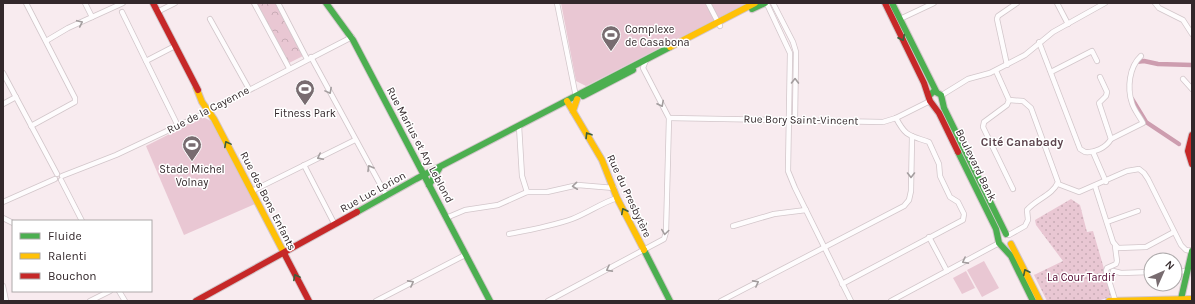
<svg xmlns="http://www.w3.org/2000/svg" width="1195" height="304" font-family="Karla,sans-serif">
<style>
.forest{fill:url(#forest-crowns)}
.park{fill:url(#park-dots)}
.garden{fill:#e9c7d3}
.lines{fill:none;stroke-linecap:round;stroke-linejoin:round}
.canal{stroke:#cd9daf;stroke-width:4.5}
.street-casing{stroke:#d2c6ca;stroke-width:6}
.fast-casing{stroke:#d2c6ca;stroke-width:8}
.slow-casing{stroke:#d2c6ca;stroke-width:8}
.jam-casing{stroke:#d2c6ca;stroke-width:8}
.street{stroke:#fefcfd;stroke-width:4.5}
.fast{stroke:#4caf50;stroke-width:6}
.slow{stroke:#ffc107;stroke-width:6}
.jam{stroke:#c62828;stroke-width:6}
.oneway{stroke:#a39d9e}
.oneway2{stroke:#3d5e3a}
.labels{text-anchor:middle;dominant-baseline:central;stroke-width:3;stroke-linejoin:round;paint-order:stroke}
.poi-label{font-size:11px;fill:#33282b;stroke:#fff}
.street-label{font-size:11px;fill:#33282b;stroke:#fff}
.park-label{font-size:11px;fill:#51032c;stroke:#fff}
.neighbourhood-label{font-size:12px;font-weight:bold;fill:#5d454e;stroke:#fff}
</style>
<defs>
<pattern id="forest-crowns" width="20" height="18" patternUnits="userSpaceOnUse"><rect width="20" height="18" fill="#e9c7d3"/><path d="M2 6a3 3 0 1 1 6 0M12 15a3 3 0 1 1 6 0" fill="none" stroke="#c8abb5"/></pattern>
<pattern id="park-dots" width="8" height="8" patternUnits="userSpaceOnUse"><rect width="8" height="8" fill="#e9c7d3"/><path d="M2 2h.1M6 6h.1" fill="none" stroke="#c8abb5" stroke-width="1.8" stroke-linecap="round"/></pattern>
</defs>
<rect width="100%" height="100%" fill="#f8ebef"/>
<path class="forest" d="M257 3H275L303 56 289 63Z"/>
<path class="park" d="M1071 199 1080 205 1087 232 1093 231 1112 296 1098 301H1047L1034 275 1063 261 1036 225 1035 220Z"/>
<g class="garden">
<path d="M561 3H747L586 86 576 81Z"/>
<path d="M203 117 211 121 255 204 184 235 146 146Z"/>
<path d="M984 261 999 288 982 297 967 270Z"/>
<path d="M966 271 975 288 962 294 953 278Z"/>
</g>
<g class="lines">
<g class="canal">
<path d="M1136 62 1144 61 1158 64 1192 65"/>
<path d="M1132 99 1146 122 1179 144"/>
</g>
<defs>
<g id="street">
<path d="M26 3 75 98V102L31 126"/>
<path d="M85 3 92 17"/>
<path d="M254 3 289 68"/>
<path d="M278 3 307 59"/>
<path d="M557 3 576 97"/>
<path d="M708 3 720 26"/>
<path d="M773 3 793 42 796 52 795 120"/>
<path d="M1057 3 1068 24"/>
<path d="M1155 3 1159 8 1183 20 1192 34"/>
<path d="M767 4 790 53 788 171 795 188 851 301"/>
<path d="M122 12 146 61"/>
<path d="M157 12 175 3"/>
<path d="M210 19 249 89"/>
<path d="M900 19 934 3"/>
<path d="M46 41 68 28 123 3"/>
<path d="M1039 42 1080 149 1085 152C1094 153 1106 148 1111 139L1099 103 1106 96 1107 92 1100 77"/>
<path d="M175 46 146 61 178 126"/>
<path d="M311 57 386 195"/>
<path d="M1007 65 997 19 998 16 1017 3"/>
<path d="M996 71 1009 100 1007 105 984 122 983 127 1013 189"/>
<path d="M1051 72 1092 51 1097 61"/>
<path d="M3 73 57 174"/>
<path d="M1183 79 1192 89"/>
<path d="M942 95 968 79 990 73 1025 55 1053 32 1105 3"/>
<path d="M3 104 16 97"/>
<path d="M669 118 883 122 896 118 930 101"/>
<path d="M519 126 522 176 527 192"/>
<path d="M1111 139 1143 123C1140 117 1134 110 1132 103 1127 88 1129 67 1141 56"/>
<path d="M1093 152 1106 182"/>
<path d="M304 165 335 225"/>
<path d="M62 176 116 155 201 115 352 37"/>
<path d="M61 180 82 221"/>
<path d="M1058 184 1079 192 1127 171 1139 169 1144 173 1148 179 1181 245 1186 250 1192 251"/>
<path d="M1095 186 1113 242 1118 248 1146 247 1174 232"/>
<path d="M252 191 355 140"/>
<path d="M3 202 55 179"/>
<path d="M3 218 13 223"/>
<path d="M446 218 465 210 498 205 527 192H547L578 185 614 188"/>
<path d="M1107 222 1138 211"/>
<path d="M733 226 774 214 806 210"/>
<path d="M509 234C530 230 552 226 572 219 588 213 601 203 617 198"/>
<path d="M1009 235 1025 226 1028 220 1027 210C1036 199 1053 195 1058 182L1031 108 1023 101 1009 100"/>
<path d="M929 237 947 271"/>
<path d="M1113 271 1121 273 1151 272"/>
<path d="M1175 272 1187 271"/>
<path d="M842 284 963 220 964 214 958 202 950 197 940 176 939 164 929 142C909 135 906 137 896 118"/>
<path d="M3 286 6 301"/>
<path d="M119 291 125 301"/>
<path d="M1115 300 1106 271 1107 268 1116 264 1117 261 1115 246"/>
<path d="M90 301 110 291"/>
<path d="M376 301 465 255"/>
<path d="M548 301 664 239 666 232 669 118 643 68 646 60"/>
<path d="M721 301 904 206 909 200 911 191 912 136"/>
<path d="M891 301 999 243"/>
</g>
<g id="fast">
<path d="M326 3 353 40 490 301"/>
<path d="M892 3 936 91"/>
<path d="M752 9 765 3"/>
<path d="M583 96 633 70"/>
<path d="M929 96 934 91 941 95 944 108 1006 234"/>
<path d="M958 152 996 229 999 243 1011 256 1033 301"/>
<path d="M429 185 439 169"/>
<path d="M357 212 416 179 670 47"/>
<path d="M644 250 670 301"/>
<path d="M1181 299 1192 251"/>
</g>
<g id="slow">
<path d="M670 47 755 3"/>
<path d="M196 87 202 102 214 119 285 255"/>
<path d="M567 101 602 160 617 198 644 250"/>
<path d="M573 111 577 99"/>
<path d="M1011 244 1040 301"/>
<path d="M1109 301 1192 299"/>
</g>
<g id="jam">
<path d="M153 3 198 90"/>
<path d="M885 3 924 83 930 101 939 113 958 152"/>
<path d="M1192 135 1188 151 1192 164"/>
<path d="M285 255 309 301"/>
<path d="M196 301 357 212"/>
</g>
</defs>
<use href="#street" class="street-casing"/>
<use href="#fast" class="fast-casing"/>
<use href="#slow" class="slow-casing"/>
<use href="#jam" class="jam-casing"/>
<use href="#street" class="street"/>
<use href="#fast" class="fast"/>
<use href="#slow" class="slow"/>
<use href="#jam" class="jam"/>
</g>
<defs><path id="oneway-chevron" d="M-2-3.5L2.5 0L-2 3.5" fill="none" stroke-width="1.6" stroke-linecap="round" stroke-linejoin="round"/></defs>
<g class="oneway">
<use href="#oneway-chevron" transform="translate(80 23) rotate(-25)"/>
<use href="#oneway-chevron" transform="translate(795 81) rotate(-89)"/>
<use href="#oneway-chevron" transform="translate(329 91) rotate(62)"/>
<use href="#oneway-chevron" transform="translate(661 104) rotate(63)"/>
<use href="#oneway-chevron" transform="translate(320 157) rotate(153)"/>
<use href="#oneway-chevron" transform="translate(370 168) rotate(-120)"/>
<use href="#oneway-chevron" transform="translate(911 175) rotate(90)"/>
<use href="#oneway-chevron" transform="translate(575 186) rotate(174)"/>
<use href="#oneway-chevron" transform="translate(665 232) rotate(98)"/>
<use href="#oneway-chevron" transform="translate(965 261) rotate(152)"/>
<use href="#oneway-chevron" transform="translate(609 269) rotate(152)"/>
<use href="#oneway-chevron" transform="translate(411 283) rotate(-28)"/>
<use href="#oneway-chevron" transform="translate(756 283) rotate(-28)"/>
</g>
<g class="oneway2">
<use href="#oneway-chevron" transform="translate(902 38) rotate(64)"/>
<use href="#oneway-chevron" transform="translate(588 135) rotate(-122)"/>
<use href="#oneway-chevron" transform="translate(227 144) rotate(-118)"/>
<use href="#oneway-chevron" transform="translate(624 211) rotate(-117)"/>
<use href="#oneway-chevron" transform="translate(1026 272) rotate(-116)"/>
<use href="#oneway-chevron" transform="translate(296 277) rotate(-118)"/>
</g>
<defs>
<symbol id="stadium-pin" viewBox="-11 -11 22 30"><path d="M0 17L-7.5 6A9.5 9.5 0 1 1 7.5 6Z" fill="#786c70" stroke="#fff"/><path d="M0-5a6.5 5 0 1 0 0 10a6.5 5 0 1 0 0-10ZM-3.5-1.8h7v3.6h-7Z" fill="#fff"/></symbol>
</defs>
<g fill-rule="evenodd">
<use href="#stadium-pin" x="600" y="24" width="22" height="30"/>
<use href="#stadium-pin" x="294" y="78" width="22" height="30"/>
<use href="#stadium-pin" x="181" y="134" width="22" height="30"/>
</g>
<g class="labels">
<g class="poi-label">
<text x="625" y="29" text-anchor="start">Complexe<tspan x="625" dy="13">de Casabona</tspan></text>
<text x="305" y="113">Fitness Park</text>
<text x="192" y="169">Stade Michel<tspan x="192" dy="13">Volnay</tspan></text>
</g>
<g class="street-label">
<text transform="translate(208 110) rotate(-27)">Rue de la Cayenne</text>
<text transform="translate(801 120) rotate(1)">Rue Bory Saint-Vincent</text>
<text transform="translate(420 145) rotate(62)">Rue Marius et Ary Leblond</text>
<text transform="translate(976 165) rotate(64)">Boulevard Bank</text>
<text transform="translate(373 192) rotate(-29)">Rue Luc Lorion</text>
<text transform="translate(629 196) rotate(65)">Rue du Presbytère</text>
<text transform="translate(268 201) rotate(63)">Rue des Bons Enfants</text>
</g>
<g class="park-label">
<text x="1081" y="277">La Cour Tardif</text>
</g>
<g class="neighbourhood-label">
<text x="1022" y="142">Cité Canabady</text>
</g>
</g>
<rect width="1195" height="304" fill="none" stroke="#33282b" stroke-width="8"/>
<rect x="12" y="220" width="140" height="72" fill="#ffffff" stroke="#ada9aa"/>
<rect x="20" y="233" width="20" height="6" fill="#4caf50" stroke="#ada9aa"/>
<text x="48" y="240" font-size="12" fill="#33282b">Fluide</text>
<rect x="20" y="253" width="20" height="6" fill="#ffc107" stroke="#ada9aa"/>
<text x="48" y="260" font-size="12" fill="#33282b">Ralenti</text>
<rect x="20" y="273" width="20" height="6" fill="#c62828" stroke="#ada9aa"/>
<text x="48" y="280" font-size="12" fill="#33282b">Bouchon</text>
<g transform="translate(1163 272) rotate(45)"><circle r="19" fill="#ffffff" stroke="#ada9aa"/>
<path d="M0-3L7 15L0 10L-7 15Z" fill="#786c70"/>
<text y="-6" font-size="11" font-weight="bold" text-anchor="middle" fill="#33282b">N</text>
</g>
</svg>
